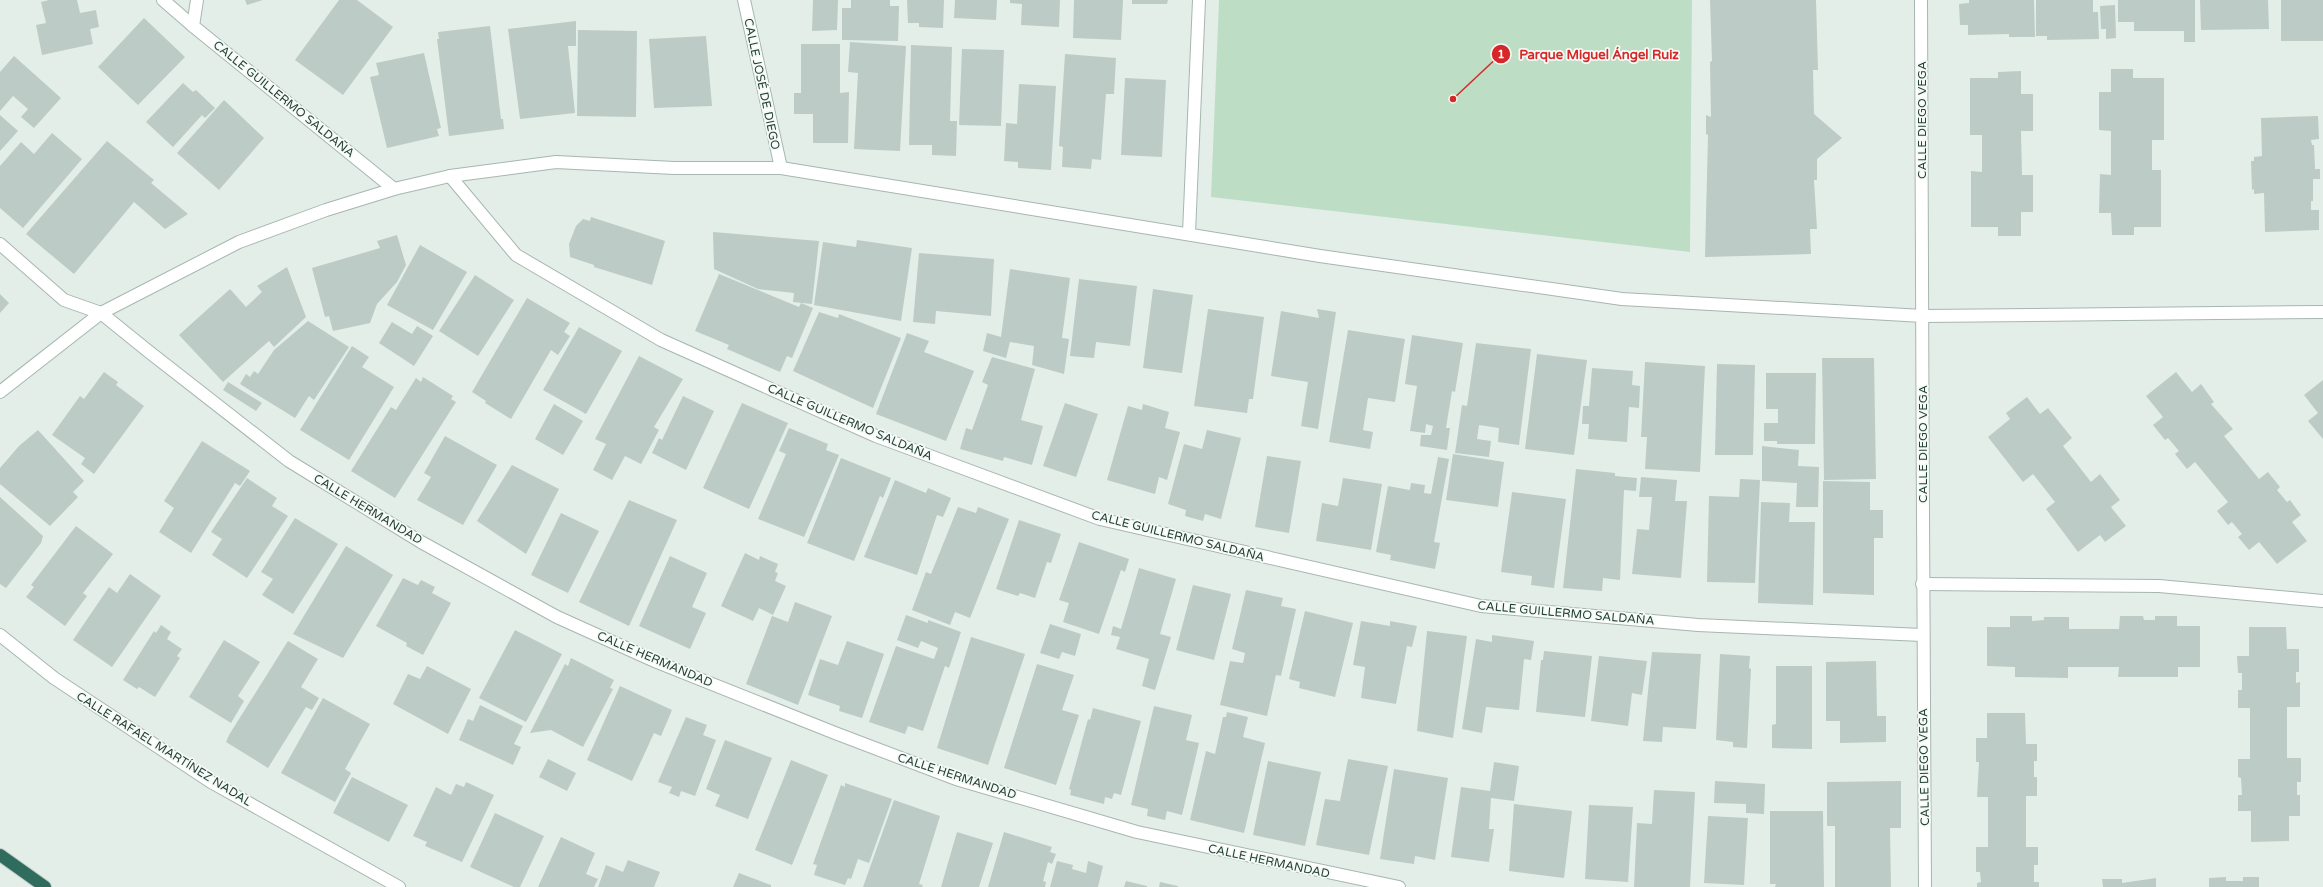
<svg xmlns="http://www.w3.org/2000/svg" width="2323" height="887" font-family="'Varela Round',sans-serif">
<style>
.green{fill:#bddec5}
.building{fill:#bccbc5}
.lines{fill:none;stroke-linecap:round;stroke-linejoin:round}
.minor-casing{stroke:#a6b6b0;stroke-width:14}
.highway-casing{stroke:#c1cac7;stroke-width:14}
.minor{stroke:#fff;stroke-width:12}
.highway{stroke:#2f6c5d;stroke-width:12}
.labels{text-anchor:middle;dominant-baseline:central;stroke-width:3.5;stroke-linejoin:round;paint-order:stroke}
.street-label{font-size:12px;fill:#234037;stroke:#f5faf7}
.leader{fill:none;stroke:#d62828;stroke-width:1.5}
.callout-dot{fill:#d62828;stroke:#f5faf7;stroke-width:1.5}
.mark-label{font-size:12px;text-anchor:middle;font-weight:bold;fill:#fff}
.callout-label{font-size:13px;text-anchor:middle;font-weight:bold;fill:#d62828;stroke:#f5faf7;stroke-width:3.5;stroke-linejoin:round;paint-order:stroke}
</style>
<rect width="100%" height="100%" fill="#e4eee9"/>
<path class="green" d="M1219 0H1692L1690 252 1211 197Z"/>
<g class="building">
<path d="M49 0H77L80 13 96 10 99 27 90 29 93 44 42 55 36 25 46 23 41 2Z"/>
<path d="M245 0H263L247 5Z"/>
<path d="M339 0H357L393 27 343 95 295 60Z"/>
<path d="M813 0H838L837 30 812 31Z"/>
<path d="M851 0H890V6H899L898 41 842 40V8H851Z"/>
<path d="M907 0H944L943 28 919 27V23H908Z"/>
<path d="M955 0H997L996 20 954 18Z"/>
<path d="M1010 0H1060L1059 27 1021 25 1022 4 1010 3Z"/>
<path d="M1074 0H1123L1121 40 1073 38Z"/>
<path d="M1132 0H1168L1167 4H1132Z"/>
<path d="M1710 0H1816L1818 70H1813L1814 114 1842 138 1817 159V180H1814L1817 229H1810L1811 254 1705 257 1708 135 1706 134V115L1711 117 1710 62 1712 61Z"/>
<path d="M1969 0H2034L2035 37H2009V34L1968 35V25H1960L1959 4 1969 3Z"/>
<path d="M2036 0H2093V12H2098L2099 39 2047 40V36H2036Z"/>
<path d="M2118 0H2195V42H2184V31H2134V22H2118Z"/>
<path d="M2200 0H2268L2269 29 2201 30Z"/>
<rect x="2281" y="0" width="42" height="41"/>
<path d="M2115 5 2116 38 2106 39V29H2101L2100 6Z"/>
<path d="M144 18 185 57 138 105 98 67Z"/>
<path d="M576 21V46H568L575 113 520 119 508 29Z"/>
<path d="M490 26 501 119H503L504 129 449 136 437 39H439L438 32Z"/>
<path d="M578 30 637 31 636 117 577 116Z"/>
<path d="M706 36 712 106 654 108 649 39Z"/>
<path d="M850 42 906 46 900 151 854 149 858 73 848 72Z"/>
<path d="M801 44H840V93L849 92 848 143H813V114H794V93H801Z"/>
<path d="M911 45 952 47 950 121H957L956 156 932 155V145H909Z"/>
<path d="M962 49 1004 50 1001 126 959 125Z"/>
<path d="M424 53 441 128 437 129 439 136 387 148 370 77 379 75 376 63Z"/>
<path d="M1065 54 1116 58 1114 94H1106L1101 160 1092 159 1091 169 1062 167 1063 147 1059 146Z"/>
<path d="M14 56 61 98 34 128 21 117 28 109 13 96 0 111V72Z"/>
<path d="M2111 69H2133V78H2164V140H2152V170H2161V227H2134V235H2112L2111 213H2099L2100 174 2111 175V131L2099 130V92H2111Z"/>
<path d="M2021 71V94H2033V131H2021L2022 175H2033V212H2021V236H1998V227H1971V171L1982 172V135H1970V78H1998V72Z"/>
<path d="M1125 78 1166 80 1162 157 1121 155Z"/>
<path d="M183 83 193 92 196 90 215 108 205 118 202 115 173 147 146 122Z"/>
<path d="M1019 84 1056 86 1051 170 1018 168V162L1004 161 1006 123 1017 124Z"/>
<path d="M224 100 264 138 219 190 177 153Z"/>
<path d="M0 115 18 131 0 151Z"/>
<path d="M2318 116 2319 139 2311 140 2312 145H2314L2315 169H2320V179H2313V201H2311V210H2319V230L2265 232 2264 193 2254 194V189L2252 190 2251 161H2254V157L2262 156 2261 118Z"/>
<path d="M52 133 82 159 23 228 0 208V166L21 142 34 154Z"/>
<path d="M107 141 154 180 151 183 188 214 165 229 134 202 74 274 26 234Z"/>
<path d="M591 217 665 241 652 285 594 267V265L570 257 569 244 576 226 583 219 590 221Z"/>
<path d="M713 232 819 241 812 304 793 302 794 293 758 289 714 269Z"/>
<path d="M397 235 406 265 397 282 377 304 370 323 333 331 329 316 325 317 312 268 380 248 377 241Z"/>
<path d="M857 240 912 248 901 321 814 305 823 242 856 247Z"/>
<path d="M420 245 467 272 433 330 387 305Z"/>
<path d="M919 253 994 259 991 316 936 311 935 324 913 322Z"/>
<path d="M287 267 306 317 274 347 269 341 223 382 179 335 230 289 246 307 262 292 257 286Z"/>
<path d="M1010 269 1070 278 1062 338 1069 339 1064 374 1032 365 1034 346 1010 342 1006 358 983 351 987 333 1001 337Z"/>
<path d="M719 274 799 307 801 303 813 308 792 358 787 356 780 372 727 349 729 345 695 331Z"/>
<path d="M475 275 514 300 478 356 439 331Z"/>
<path d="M1079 279 1137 286 1130 346 1096 342 1094 358 1070 356Z"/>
<path d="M1153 289 1193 295 1182 373 1143 368Z"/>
<path d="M0 294 9 303 0 313Z"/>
<path d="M527 298 570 323 564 332 570 336 558 355 551 350 511 419 485 403 486 401 472 392Z"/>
<path d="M1208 309 1264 317 1253 399H1249L1247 413 1194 406Z"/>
<path d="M1317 309 1336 312 1318 429 1301 426 1308 382 1271 376 1281 311 1319 318Z"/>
<path d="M819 312 838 318 839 314 901 338 873 408 793 371Z"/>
<path d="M308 321 349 347 314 400 309 396 295 418 240 384 246 374 250 377 254 371 258 374 274 350Z"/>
<path d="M392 322 412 334 417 326 433 336 414 366 379 343Z"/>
<path d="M579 327 622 351 586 414 543 390Z"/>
<path d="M1348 330 1405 339 1395 402 1368 398 1363 430 1373 432 1370 449 1329 442Z"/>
<path d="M907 333 929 341 924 352 974 371 946 441 876 414Z"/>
<path d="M1412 335 1463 343 1455 392 1452 391 1446 428H1450L1447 450 1420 446 1421 435H1431L1433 426 1426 424 1425 433 1410 431 1417 386 1405 384Z"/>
<path d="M1476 343 1531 349 1519 445 1498 442 1499 428 1479 425 1477 439 1491 441 1489 457 1455 453 1462 405 1467 406Z"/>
<path d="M352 346 369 357 362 367 394 387 349 460 300 430Z"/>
<path d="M1537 354 1587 360 1574 455 1525 449Z"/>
<path d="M639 356 683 379 654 427 659 430 641 464 625 456 612 480 593 470 606 444 595 439Z"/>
<path d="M992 357 1035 369 1021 420 1043 426 1032 465 1004 457 1003 461 960 449 966 428 972 430 988 385 982 382Z"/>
<path d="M1822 358H1874L1876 479 1824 480Z"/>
<path d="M1645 362 1705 366 1700 472 1645 469 1647 437H1641Z"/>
<path d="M1717 364 1755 365 1753 455H1715Z"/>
<path d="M1592 368 1633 371 1632 385 1640 386 1639 408 1629 407 1627 442 1588 439 1589 424H1582L1583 406H1589Z"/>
<path d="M104 372 118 382 116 385 144 406 94 474 81 464 85 458 52 435 80 396 84 399Z"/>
<path d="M2176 372 2192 392 2201 384 2214 402 2211 404 2233 429 2224 436 2259 479 2268 472 2280 487 2277 490 2287 502 2290 500 2301 515 2292 522 2307 541 2277 564 2259 542 2249 550 2238 537 2242 534 2232 522 2228 525 2217 511 2228 502 2195 462 2187 469 2175 454 2179 451 2168 438 2165 440 2153 425 2163 417 2146 396Z"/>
<path d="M1766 373H1816L1815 444H1777V441H1764V423H1778V409H1766Z"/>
<path d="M423 377 453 396 451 399 456 402 395 498 351 471 391 407 396 410 416 378 421 382Z"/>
<path d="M2323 380V439L2308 421 2318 413 2304 395Z"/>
<path d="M228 382 262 403 256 411 223 390Z"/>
<path d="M683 396 714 411 686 470 652 453 659 438 662 440Z"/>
<path d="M2027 397 2040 414 2048 408 2072 438 2063 446 2091 482 2100 474 2120 500 2111 507 2126 526 2105 542 2100 535 2078 552 2046 509 2055 502 2033 474 2023 482 1988 437 2010 419 2006 413Z"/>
<path d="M742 403 788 423 749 509 703 488Z"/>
<path d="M1065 403 1098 414 1076 477 1043 466Z"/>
<path d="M554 404 583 421 563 455 535 439Z"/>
<path d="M1143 404 1169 412 1165 428 1180 432 1167 480 1159 477 1155 494 1107 480 1128 406 1142 410Z"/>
<path d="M789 428 828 444 826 450 839 455 804 537 758 519 786 454 779 451Z"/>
<path d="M38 430 84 481 73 492 78 497 50 526 0 484V468L19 446Z"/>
<path d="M1207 430 1241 438 1221 519 1205 514 1203 521 1185 516 1186 510 1168 504 1184 444 1202 449Z"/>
<path d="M445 436 497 465 463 525 417 500 431 477 424 473Z"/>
<path d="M202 441 250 471 240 486 235 483 191 553 159 532 174 508 164 501Z"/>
<path d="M1762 446 1799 450 1798 466 1819 467 1818 507H1796L1797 483 1762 481Z"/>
<path d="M1453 454 1504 462 1498 507 1446 500Z"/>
<path d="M1267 456 1301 461 1289 533 1255 527Z"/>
<path d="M1438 457 1449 459 1434 542 1440 543 1435 569 1390 560 1391 555 1376 552 1388 486 1410 490 1411 483 1425 485 1424 493 1431 494Z"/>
<path d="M841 458 891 478 883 498 880 496 854 561 807 543Z"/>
<path d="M512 465 559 489 526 554 477 521Z"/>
<path d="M1576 469 1615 473V476L1637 478 1636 491 1624 490 1620 580 1603 578 1602 591 1563 588Z"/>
<path d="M1641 477 1677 480 1675 501H1687L1681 578 1632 574 1637 529 1649 530 1652 497H1639Z"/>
<path d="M247 478 277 498 272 506 288 516 247 578 212 555 222 539 211 532Z"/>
<path d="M1343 478 1382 484 1371 550 1316 541 1322 503 1338 506Z"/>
<path d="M1740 479 1760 480 1755 583 1707 582 1709 496 1739 497Z"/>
<path d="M895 480 926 493 928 488 951 498 943 517 937 515 917 575 864 557Z"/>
<path d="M1823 481 1870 482V510H1883V538H1874V595L1823 593Z"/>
<path d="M1512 492 1566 499 1554 588 1531 585 1532 576 1501 572Z"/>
<path d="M0 497 43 536 41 543 6 588 0 584Z"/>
<path d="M629 500 677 520 629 626 579 602Z"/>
<path d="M1761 502 1790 503 1789 522H1815L1813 605 1758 603Z"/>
<path d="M958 507 976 513 978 507 1009 519 970 618 955 612 950 625 912 610 926 572 931 574Z"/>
<path d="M561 513 599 531 568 593 531 575Z"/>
<path d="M295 518 338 544 293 614 262 595 273 579 261 572Z"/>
<path d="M1019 520 1061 534 1051 563 1047 562 1035 598 1020 593 1018 596 996 589Z"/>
<path d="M76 526 113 554 83 593 87 596 65 626 26 597 34 587 31 585Z"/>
<path d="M1079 542 1129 559 1125 572 1121 570 1099 634 1063 622 1069 603 1059 600Z"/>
<path d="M346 546 393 575 343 658 293 634Z"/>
<path d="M745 553 759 560 760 556 778 564 775 572 778 573 775 581 786 586 773 615 759 608 753 621 721 606Z"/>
<path d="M670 556 707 573 692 607 706 613 690 649 639 626Z"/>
<path d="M1139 568 1176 579 1160 634 1171 637 1155 690 1142 686 1149 659 1116 649 1120 637 1111 635 1113 626 1121 629Z"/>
<path d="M130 574 161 596 112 667 73 640 109 587 117 593Z"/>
<path d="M403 578 418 585 421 580 435 587 432 593 451 603 423 655 406 646 407 643 376 626Z"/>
<path d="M1193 585 1231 594 1214 660 1176 650Z"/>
<path d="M1246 590 1283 598 1281 606 1296 609 1281 676 1276 675 1267 716 1220 705 1230 661 1243 663 1245 653 1232 649Z"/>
<path d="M795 602 832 616 798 705 746 684 772 616 788 622Z"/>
<path d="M1305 611 1353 623 1335 697 1299 688 1300 682 1289 679Z"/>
<path d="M906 615 928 623V620L961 632 949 668 945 666 923 731 908 726 905 734 869 722 896 646 934 659 938 648 921 641 918 648 897 640Z"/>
<path d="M2010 616H2032V621L2044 620V617H2069V629H2119L2120 616H2143L2144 620H2155V616H2177V626H2200V667H2178V677H2118L2119 667H2068V678L2015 677V667L1987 666V627H2010Z"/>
<path d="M1361 621 1390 626V621L1417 626 1412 647 1407 646 1396 704 1361 698 1365 667 1353 665Z"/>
<path d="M1050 624 1081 634 1075 656 1062 652 1059 659 1040 653Z"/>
<path d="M161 625 171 632 167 639 182 649 177 656 180 658 155 697 139 687 137 689 123 680 154 631 156 633Z"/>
<path d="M2249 627H2286L2287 649H2299V672H2296V683L2300 682V707H2287V758H2301V782H2297V795H2300V816H2289V841L2251 842V811H2238V795H2242L2241 778 2238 777V759H2250V708H2238V690H2242V673H2238L2237 656H2249Z"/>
<path d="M515 630 562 654 526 722 479 698Z"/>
<path d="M1427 631 1467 636 1453 738 1417 731Z"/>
<path d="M1492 635 1534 641 1531 660 1524 659 1519 710 1486 707 1482 733 1462 729 1476 639 1492 642Z"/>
<path d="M971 637 1025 654 988 765 937 748Z"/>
<path d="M224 640 260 662 238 696 244 701 231 723 189 697Z"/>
<path d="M288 641 318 659 301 687 319 698 312 710 306 707 268 768 226 742 229 735Z"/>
<path d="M847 641 884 654 862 718 839 711 840 706 808 695 820 659 838 665Z"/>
<path d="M1544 651 1592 656 1585 717 1536 712 1541 660H1543Z"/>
<path d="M1652 652 1701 654 1696 729 1663 727 1662 742 1643 741Z"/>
<path d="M1720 654 1750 656 1749 668 1751 669 1747 748 1733 747V742L1716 740Z"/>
<path d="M1599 656 1647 661 1642 695 1632 693 1628 726 1591 721Z"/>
<path d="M571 658 614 680 610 688 613 689 583 747 551 730 530 733 565 664 568 666Z"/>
<path d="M1876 661 1877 716H1886V742L1840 743V721H1826V662Z"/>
<path d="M1037 664 1074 675 1062 710 1079 715 1056 785 1004 768Z"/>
<path d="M427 666 471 689 448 734 393 704 408 674 420 679Z"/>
<path d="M1776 666H1812V749L1772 748V725L1776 724Z"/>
<path d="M620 686 672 710 661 736 654 733 632 781 587 760Z"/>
<path d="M323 698 370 724 345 769 351 773 335 802 281 773Z"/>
<path d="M480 705 523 726 514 744 521 747 513 765 459 740 468 719 473 721Z"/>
<path d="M1154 706 1192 715 1186 740 1199 743 1182 815 1167 811 1165 820 1147 816 1148 809 1131 805Z"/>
<path d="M1093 708 1141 721 1121 795 1114 793 1112 799 1105 797 1104 804 1070 795 1071 790 1069 789 1088 719 1090 720Z"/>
<path d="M1227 712 1248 717 1243 737 1265 743 1244 833 1190 820 1206 751 1215 754 1223 717H1226Z"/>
<path d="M1987 713H2025L2026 744H2037V761H2034V777H2037V796H2026V847H2038V865H2034V882H2039V887H1977V883L1981 882 1980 872H1976V847H1988V797H1977L1979 762H1976V738H1987Z"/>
<path d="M686 717 707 725 703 735 716 740 695 796 681 791 679 797 669 793 672 787 658 782Z"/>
<path d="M725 740 772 758 748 819 715 806 720 795 706 789Z"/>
<path d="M548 759 576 773 567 791 539 777Z"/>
<path d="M1348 759 1388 766 1369 855 1316 845 1325 799 1340 801Z"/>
<path d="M791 760 828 775 792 865 755 850Z"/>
<path d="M1268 761 1321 772 1305 846 1253 835Z"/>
<path d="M1494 762 1519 766 1514 801 1491 798 1489 829H1494L1489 862 1451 857 1461 787 1490 791Z"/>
<path d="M1394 769 1448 778 1435 860 1415 856 1414 864 1380 859Z"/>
<path d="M352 777 408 805 389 842 333 813Z"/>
<path d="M1715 781 1765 784 1764 814 1746 813V804L1714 803Z"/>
<path d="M1901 781V828H1890L1891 887H1835V826H1827V782Z"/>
<path d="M466 782 494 795 462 862 425 846 427 842 413 836 436 787 451 795 456 784 464 787Z"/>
<path d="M845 783 892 799 869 863 858 859 851 879 848 878 845 885 814 875 817 865 813 864 841 785 845 787Z"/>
<path d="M1654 790 1695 792 1690 887H1634L1637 823 1652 824Z"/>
<path d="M894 800 940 816 919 884 923 885 922 887H863Z"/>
<path d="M1514 804 1572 811 1564 878 1509 871Z"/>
<path d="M1589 805 1633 807 1628 882 1585 879Z"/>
<path d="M1770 811H1823L1824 887H1775L1776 884H1770Z"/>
<path d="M495 813 544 836 520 887H514L470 867Z"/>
<path d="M1708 816 1748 818 1744 885 1704 883Z"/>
<path d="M957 832 993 843 979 887H941Z"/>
<path d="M1004 832 1052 847 1050 852 1056 854 1052 864 1048 862 1043 881 1046 882 1045 887H988Z"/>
<path d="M561 837 595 853 586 874 598 879 594 887H538Z"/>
<path d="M628 860 660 872 654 887H598L606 865 623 872Z"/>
<path d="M1057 861 1073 865 1072 869 1086 873 1088 861 1103 866 1098 887H1050Z"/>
<path d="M739 873 771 885V887H733Z"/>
<path d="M2226 877V881H2243V877H2259V887H2209V878Z"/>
<path d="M2156 878V887H2103L2102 879H2122V883Z"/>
<path d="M1126 881 1147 886V887H1124Z"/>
<path d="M1160 882 1178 886V887H1159Z"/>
</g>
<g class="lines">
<defs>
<g id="minor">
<path d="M163 0 193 26"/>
<path d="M197 0 193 26 394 189"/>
<path d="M744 0 781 168"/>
<path d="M1921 0C1923 296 1922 591 1925 887"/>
<path d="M450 176 516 255 661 340 876 436 1100 519 1481 606 1698 625 1922 635"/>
<path d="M1189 233 1199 0"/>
<path d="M0 244 64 300 101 313 148 351 289 461 421 542 557 617 657 662 835 733 956 779 1137 832 1399 887"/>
<path d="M0 392 101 313 239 242 326 210 394 189 450 176 556 162 674 168H781L1320 256 1622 299 1923 316 2323 312"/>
<path d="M1922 584 2159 586 2323 601"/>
<path d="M0 635 54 678 211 782 399 887"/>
</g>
<path id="highway" d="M0 855 45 887"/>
</defs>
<use href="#minor" class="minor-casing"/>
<use href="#highway" class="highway-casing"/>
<use href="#minor" class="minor"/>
<use href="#highway" class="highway"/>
</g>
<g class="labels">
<g class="street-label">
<text transform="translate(762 84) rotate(78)">CALLE JOSÉ DE DIEGO</text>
<text transform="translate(284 99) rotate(39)">CALLE GUILLERMO SALDAÑA</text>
<text transform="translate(1922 120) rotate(-90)">CALLE DIEGO VEGA</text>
<text transform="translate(850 422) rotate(23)">CALLE GUILLERMO SALDAÑA</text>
<text transform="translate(1923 444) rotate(-90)">CALLE DIEGO VEGA</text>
<text transform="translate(368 509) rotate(31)">CALLE HERMANDAD</text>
<text transform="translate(1178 536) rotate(14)">CALLE GUILLERMO SALDAÑA</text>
<text transform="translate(1566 613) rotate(5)">CALLE GUILLERMO SALDAÑA</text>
<text transform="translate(655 659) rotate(23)">CALLE HERMANDAD</text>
<text transform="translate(164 749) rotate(32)">CALLE RAFAEL MARTÍNEZ NADAL</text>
<text transform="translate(1924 767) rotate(-91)">CALLE DIEGO VEGA</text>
<text transform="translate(957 776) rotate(18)">CALLE HERMANDAD</text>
<text transform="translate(1269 861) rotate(12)">CALLE HERMANDAD</text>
</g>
</g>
<path class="leader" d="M1453 99L1501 54"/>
<g class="callout-dot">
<circle cx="1453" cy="99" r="4"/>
<circle cx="1501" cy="54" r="10"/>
</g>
<g class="mark-label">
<text x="1501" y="58">1</text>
</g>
<g class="callout-label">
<text x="1599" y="59">Parque Miguel Ángel Ruiz</text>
</g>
</svg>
